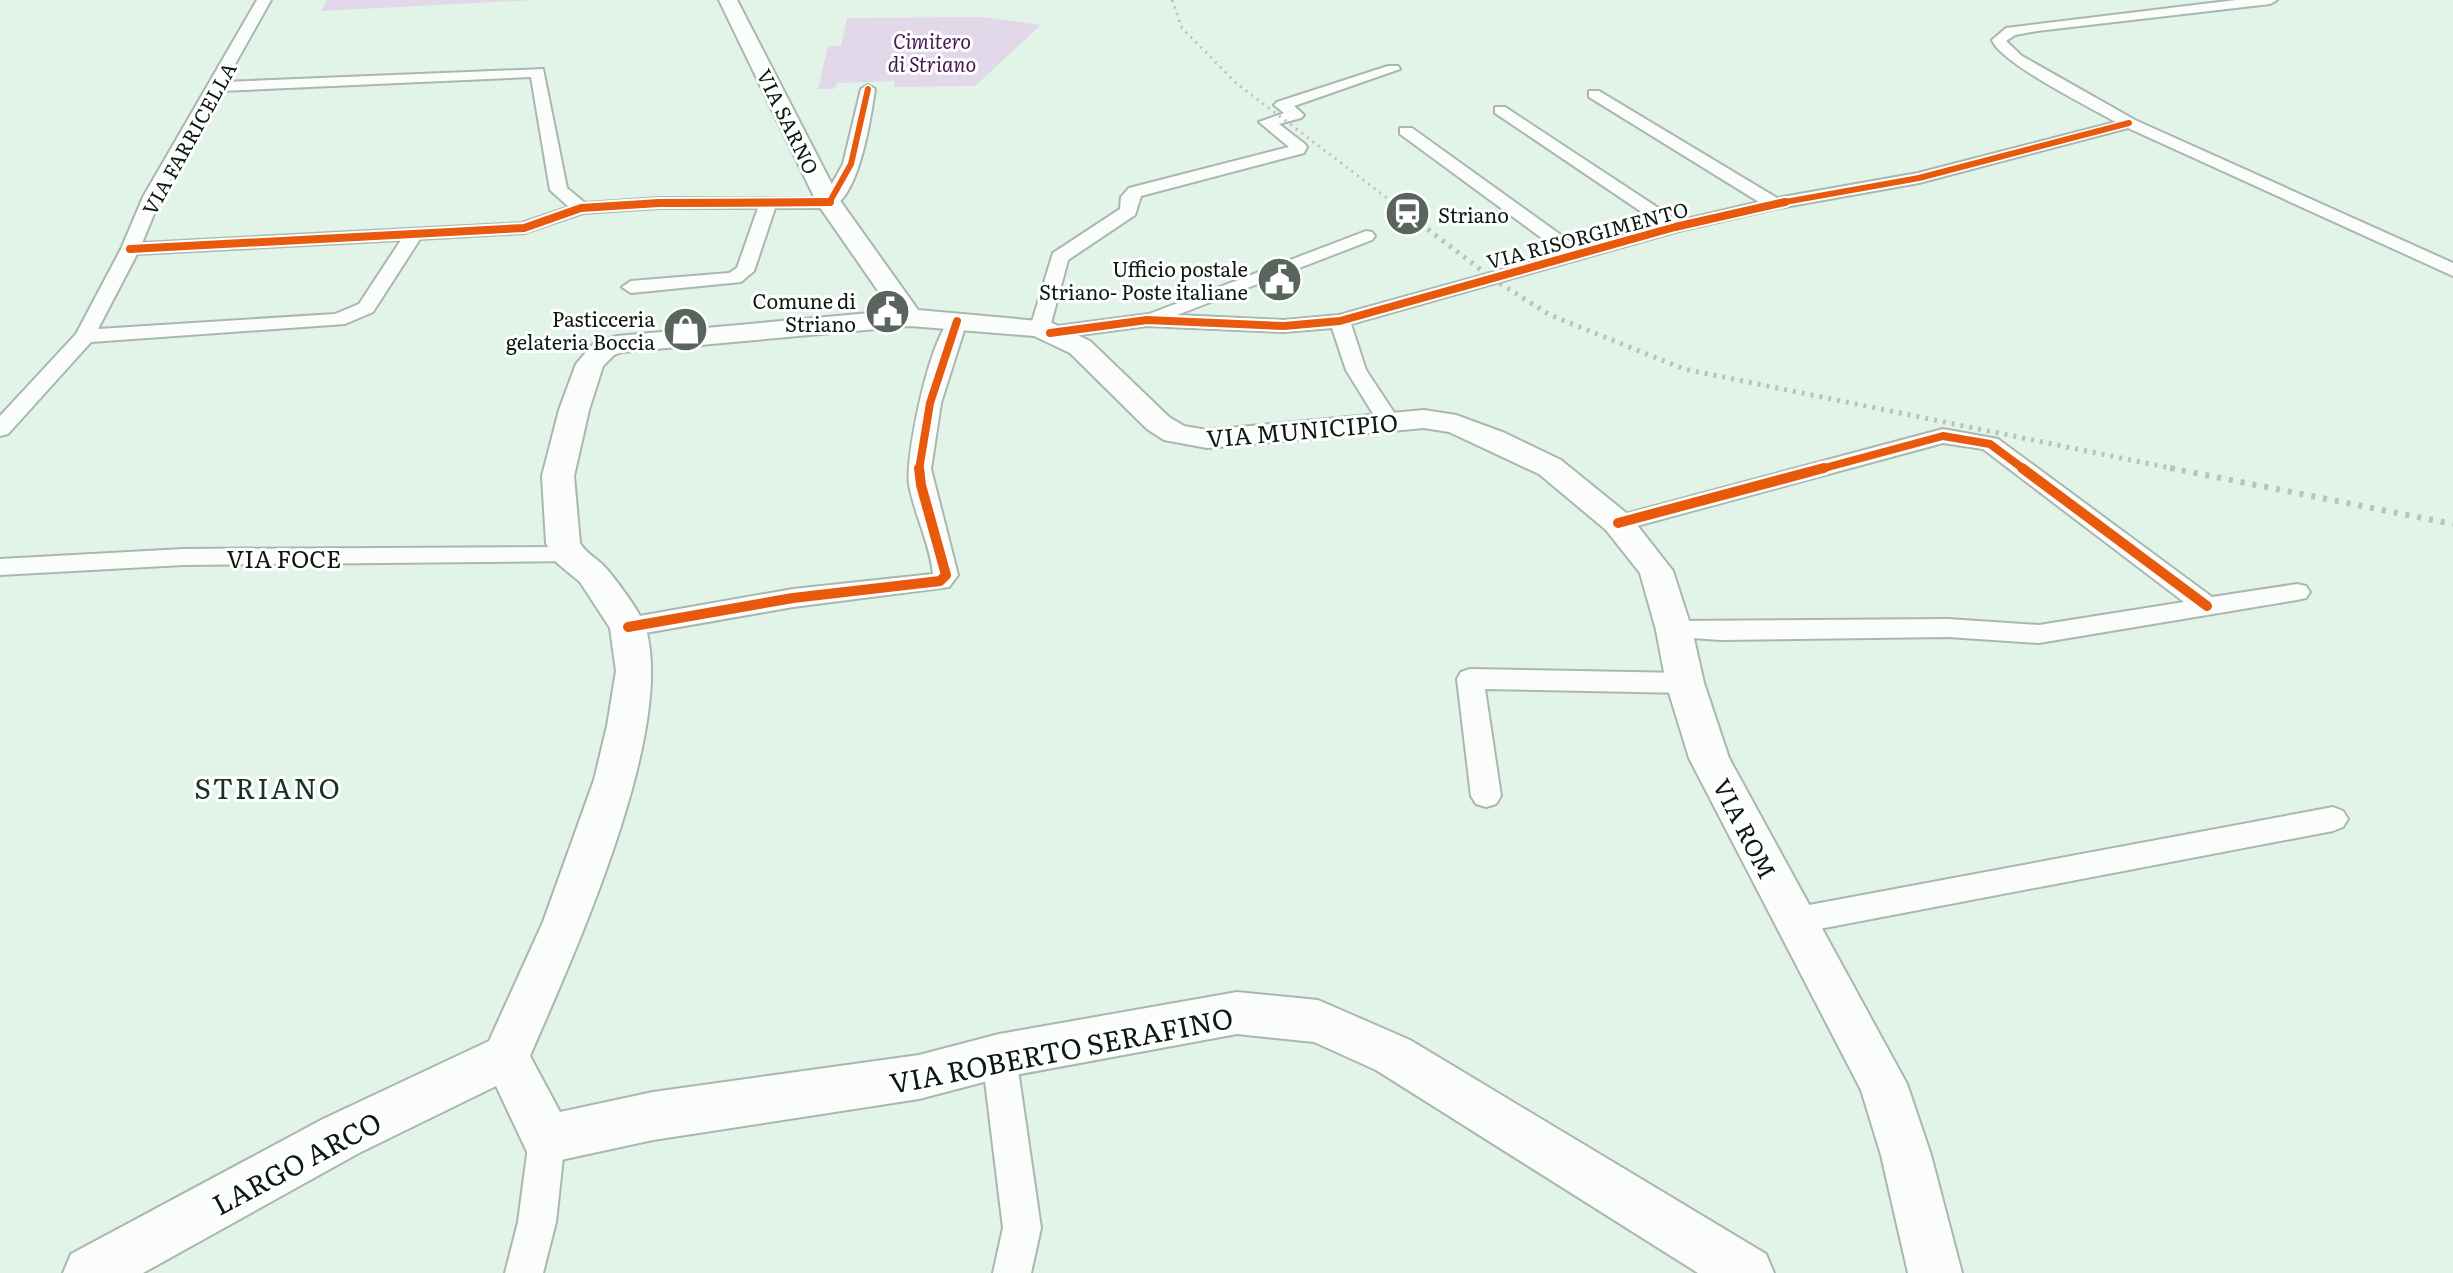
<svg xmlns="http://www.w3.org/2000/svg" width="2453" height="1273" font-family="Literata,serif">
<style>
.green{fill:#e1d9e9}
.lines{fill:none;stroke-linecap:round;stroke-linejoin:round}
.street-casing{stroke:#aab7af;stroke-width:4}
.secondary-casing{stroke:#aab7af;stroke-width:4}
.street{fill:#fbfdfc;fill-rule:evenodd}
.secondary{fill:#fbfdfc;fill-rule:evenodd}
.rail-far2{stroke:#bcc1be;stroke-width:3;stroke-dasharray:2 5;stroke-linecap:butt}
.rail-far1{stroke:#bcc1be;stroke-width:5;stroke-dasharray:3 6;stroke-linecap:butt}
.rail{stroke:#bcc1be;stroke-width:6;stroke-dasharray:4 8;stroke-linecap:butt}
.cycleway-far2-casing{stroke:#fff;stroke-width:9}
.cycleway-far1-casing{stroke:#fff;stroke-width:12}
.cycleway-casing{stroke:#fff;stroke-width:15}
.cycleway-far2{stroke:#e8590c;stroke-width:6}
.cycleway-far1{stroke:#e8590c;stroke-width:8}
.cycleway{stroke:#e8590c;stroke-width:10}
.labels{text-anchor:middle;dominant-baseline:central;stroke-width:6;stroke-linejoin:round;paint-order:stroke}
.far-park-label{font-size:20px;font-style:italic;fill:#471755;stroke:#fff}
.far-street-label{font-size:20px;fill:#0c1812;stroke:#fff}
.far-poi-label{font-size:20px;fill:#0c1812;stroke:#fff;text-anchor:end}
.street-label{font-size:24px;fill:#0c1812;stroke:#fff}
.quarter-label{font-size:28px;letter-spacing:2px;fill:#173224;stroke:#fff}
.near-street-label{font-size:28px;fill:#0c1812;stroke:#fff}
</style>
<rect width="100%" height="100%" fill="#e2f3e8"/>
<g class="green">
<path d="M327 0H535L321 11Z"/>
<path d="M983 17 1041 25 975 86 894 87 895 81 837 83 834 89H818L828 46H841L847 18Z"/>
</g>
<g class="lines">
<defs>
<g id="street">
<path d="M257 0H271L225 82 543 69 567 188 585 203 659 198H824L843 164 861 89 868 85 875 89C871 116 859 201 829 208H775L754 271 741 282 631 293 622 287 631 281 729 273 737 268 758 208H659L583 213 524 233 420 239 373 312 345 324 91 342 8 434 0 436V416L76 334 121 249 143 197ZM531 77 550 190 569 207 522 223 142 243 161 197 220 91ZM401 240 359 304 335 314 98 329 137 254Z"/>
<path d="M2236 0H2277L2270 4 2037 31 2015 35 2006 41 2022 56 2135 120 2453 263V276L2128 128 1919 183 1774 209 1679 231 1351 324 1366 370 1399 420 1388 426 1380 425 1346 370 1332 328 1284 332 1147 326 1050 339 1030 328 1053 253 1120 209 1121 197 1129 188 1289 147 1259 122 1284 113 1274 105 1277 102 1388 66H1398L1400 69 1294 106 1304 115 1301 118 1279 124 1305 144 1307 147 1304 153 1141 196 1135 215 1068 260 1050 327 1149 314 1366 231 1372 232 1375 236 1372 240 1177 315 1284 320 1339 315 1562 253 1400 134V128H1412L1579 248 1661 225 1495 113V107H1505L1678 221 1759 202 1589 97V91H1599L1777 198 1918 173 2116 122C2091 108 1999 62 1992 40L2006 28Z"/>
<path d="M957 315 967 321 941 403 931 469 958 575 949 587 793 607 628 636 619 633 615 627 619 621 628 618 793 589 933 574C930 543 914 514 909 484 905 457 932 321 957 315Z"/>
<path d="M1943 429 1998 439 2212 597 2297 584 2306 586 2310 592 2306 598 2297 600 2039 643 1948 637 1720 640 1665 636 1661 630 1665 624 1674 621 1948 619 2039 625 2184 602 1983 449 1943 443 1618 531 1610 528 1606 523 1610 518Z"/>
<path d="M569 547 578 549 581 555 578 561 183 565 0 575V559L183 549Z"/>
<path d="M1470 669 1685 673 1695 676 1698 683 1695 690 1685 693 1485 689 1501 796 1496 804 1486 807 1476 804 1471 796 1457 679 1461 672Z"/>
<path d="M2333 807 2343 811 2348 819 2343 827 2333 831 1793 934 1782 931 1777 921 1782 911 1793 908Z"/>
<path d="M999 1040 1011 1045 1016 1056 1041 1228 1031 1273H993L1003 1228 982 1056 987 1045Z"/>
<path d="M547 1122 560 1127 565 1139 556 1222 543 1273H505L518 1222 529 1139 534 1127Z"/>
</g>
<path id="secondary" d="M719 0H737L841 202 918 310 1050 322 1090 341 1169 417 1184 426 1207 430 1424 410 1456 415 1505 433 1561 460 1630 516 1673 571 1692 630 1704 683 1729 758 1907 1084 1931 1155 1962 1273H1908L1881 1155 1861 1090 1689 758 1666 683 1656 630 1640 573 1606 530 1539 474 1449 432 1424 428 1207 448 1164 440 1147 429 1070 353 1034 336 910 326 622 352 614 355 603 366 589 410 574 476 580 543C585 552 594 557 602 564 613 575 642 614 646 629 675 734 573 956 530 1056L560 1112 653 1092 919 1055 999 1034 1237 992 1318 1000 1410 1040 1766 1254 1774 1273H1698L1376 1070 1314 1042 1237 1034 999 1078 919 1099 653 1140 547 1163 529 1156 496 1086 359 1153 143 1273H63L71 1254 323 1119 489 1041 543 922 594 780 607 726 616 671 610 628 580 582 557 563 546 543 542 476 559 410 576 364 594 343 617 336 892 311 817 203Z"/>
</defs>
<use href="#street" class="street-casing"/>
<use href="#secondary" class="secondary-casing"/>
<use href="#street" class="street"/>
<use href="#secondary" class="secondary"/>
<path class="rail-far2" d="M1172 0 1182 28 1236 83 1395 204"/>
<path class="rail-far1" d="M1392 202 1493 279 1550 315 1684 369 2180 470"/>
<path class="rail" d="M2170 468 2453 524"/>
<defs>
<g id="cycleway-far2">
<path d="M643 204 829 203 851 164 868 89"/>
<path d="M1774 204 1919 178 2129 123"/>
</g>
<g id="cycleway-far1">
<path d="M130 249 524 228 581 208 659 203 830 202"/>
<path d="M1050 333 1147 320 1284 326 1340 321 1675 227 1785 202"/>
<path d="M919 470 930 403 957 321"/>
<path d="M1817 470 1943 436 1990 444 2025 470"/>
</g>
<g id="cycleway">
<path d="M2022 468 2207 606"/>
<path d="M1618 523 1824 468"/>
<path d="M628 627 793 598 940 581 946 575 921 485 919 468"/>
</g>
</defs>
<use href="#cycleway-far2" class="cycleway-far2-casing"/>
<use href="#cycleway-far1" class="cycleway-far1-casing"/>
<use href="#cycleway" class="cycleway-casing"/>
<use href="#cycleway-far2" class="cycleway-far2"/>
<use href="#cycleway-far1" class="cycleway-far1"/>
<use href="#cycleway" class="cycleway"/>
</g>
<defs>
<symbol id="station-disc" viewBox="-11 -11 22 22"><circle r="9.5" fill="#57655d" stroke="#fff"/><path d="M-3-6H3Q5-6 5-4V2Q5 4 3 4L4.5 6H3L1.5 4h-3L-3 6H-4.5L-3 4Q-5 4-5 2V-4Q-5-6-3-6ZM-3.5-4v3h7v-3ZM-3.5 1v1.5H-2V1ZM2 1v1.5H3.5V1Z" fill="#fff"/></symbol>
<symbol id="civic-disc" viewBox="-11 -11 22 22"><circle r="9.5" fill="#57655d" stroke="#fff"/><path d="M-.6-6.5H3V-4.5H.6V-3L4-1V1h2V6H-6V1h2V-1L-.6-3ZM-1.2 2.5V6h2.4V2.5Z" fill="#fff"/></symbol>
<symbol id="shop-disc" viewBox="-11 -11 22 22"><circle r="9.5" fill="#57655d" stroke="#fff"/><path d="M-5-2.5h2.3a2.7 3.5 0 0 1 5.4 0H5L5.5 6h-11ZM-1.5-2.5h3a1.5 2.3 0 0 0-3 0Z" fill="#fff"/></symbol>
</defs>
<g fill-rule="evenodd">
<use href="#station-disc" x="1382" y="188" width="51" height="51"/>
<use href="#civic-disc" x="1254" y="254" width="51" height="51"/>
<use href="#civic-disc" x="862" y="286" width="51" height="51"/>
<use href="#shop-disc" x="660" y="304" width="51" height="51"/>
</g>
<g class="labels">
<g class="far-park-label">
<text x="932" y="40">Cimitero<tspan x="932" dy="23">di Striano</tspan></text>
</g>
<g class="far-street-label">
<text transform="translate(789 121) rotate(64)">VIA SARNO</text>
<text transform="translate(188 138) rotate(-61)">VIA FARRICELLA</text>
<text transform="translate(1587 234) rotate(-15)">VIA RISORGIMENTO</text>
</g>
<g class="far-poi-label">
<text x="1438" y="214" text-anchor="start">Striano</text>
<text x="1248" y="268">Ufficio postale<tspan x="1248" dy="23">Striano- Poste italiane</tspan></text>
<text x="856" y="300">Comune di<tspan x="856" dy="23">Striano</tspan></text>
<text x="655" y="318">Pasticceria<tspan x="655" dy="23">gelateria Boccia</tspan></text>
</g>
<g class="street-label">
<text transform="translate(1302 429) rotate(-5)">VIA MUNICIPIO</text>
<text x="284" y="557">VIA FOCE</text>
<text transform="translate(1746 828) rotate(63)">VIA ROM</text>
</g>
<g class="quarter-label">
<text x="268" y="787">STRIANO</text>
</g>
<g class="near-street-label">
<text transform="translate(1061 1049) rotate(-11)">VIA ROBERTO SERAFINO</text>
<text transform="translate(296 1162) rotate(-28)">LARGO ARCO</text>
</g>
</g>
</svg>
